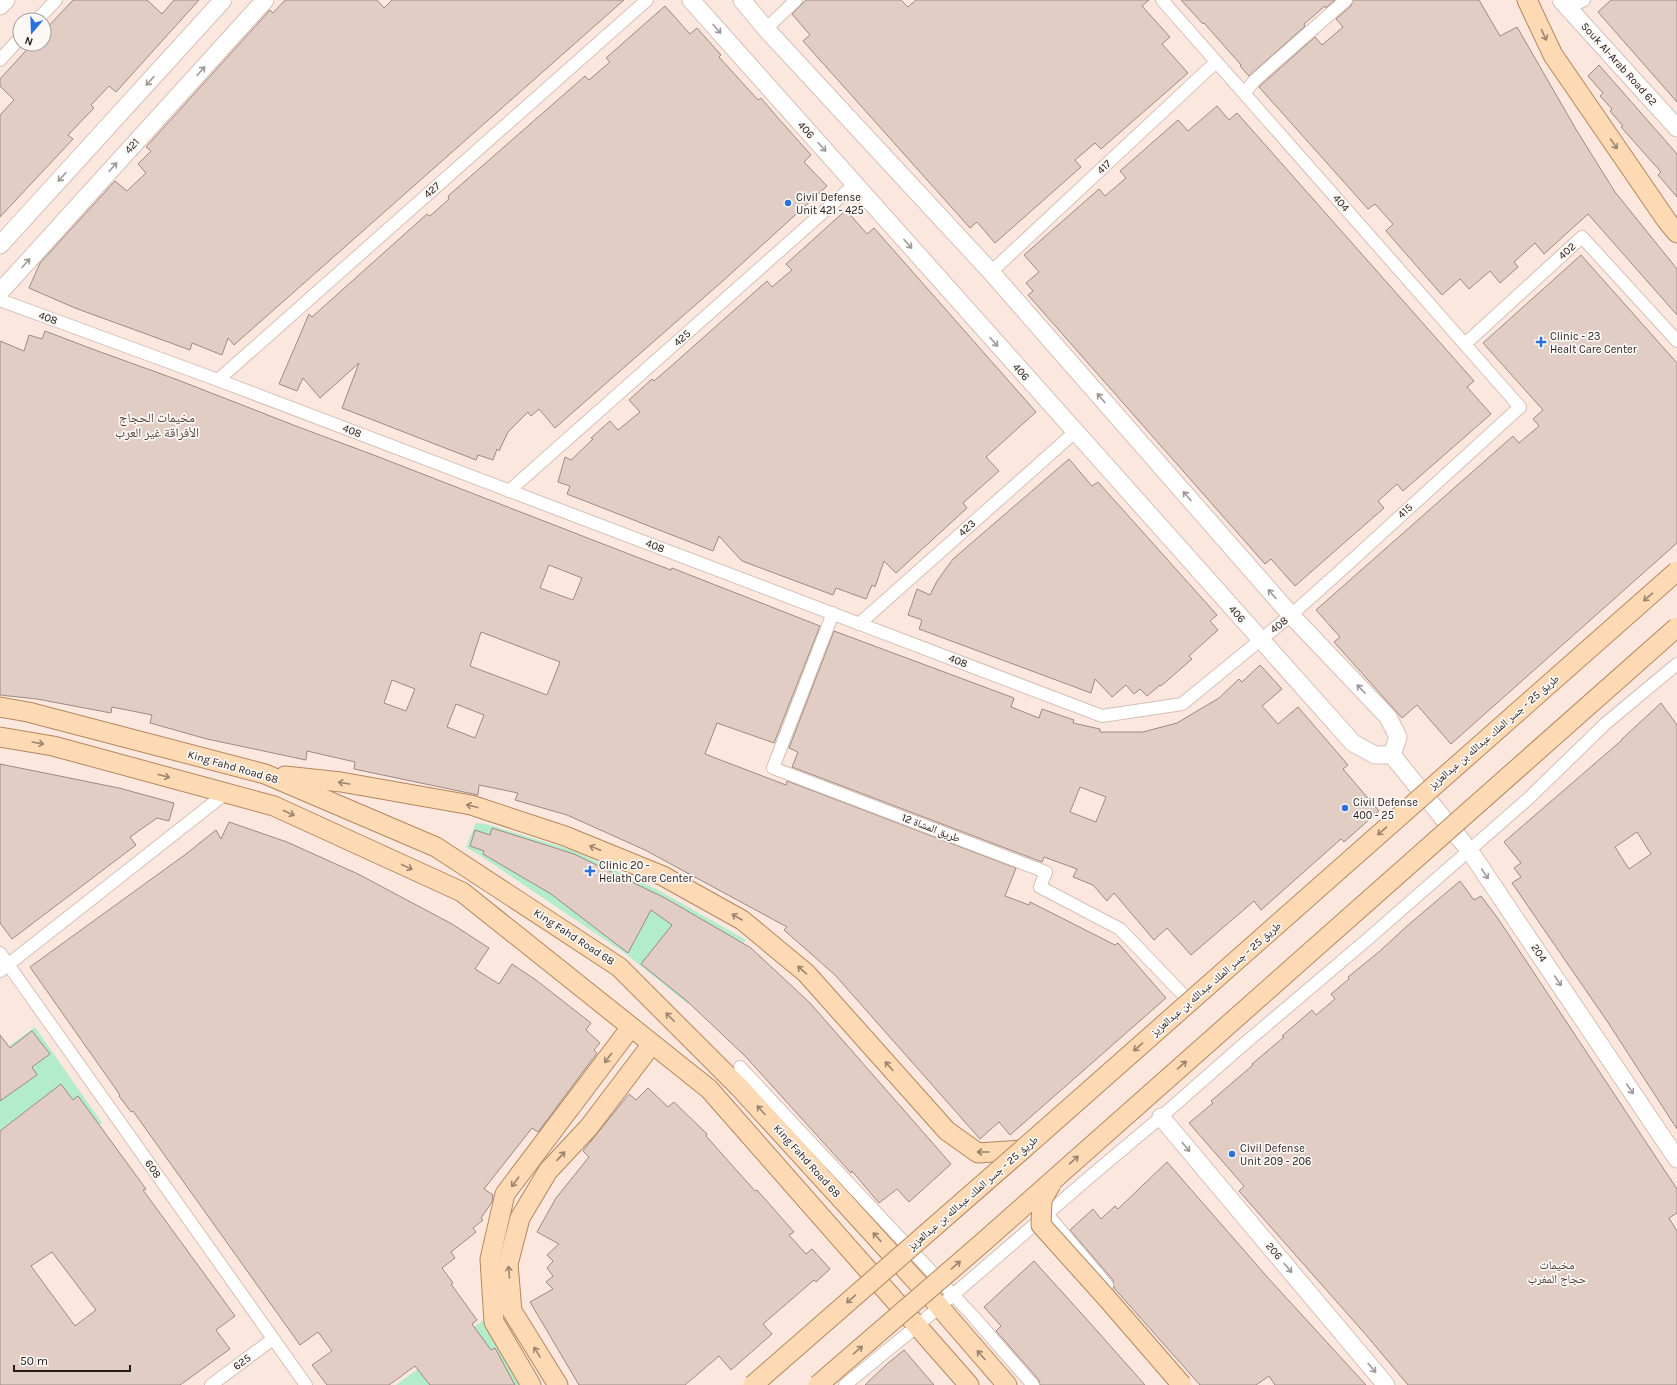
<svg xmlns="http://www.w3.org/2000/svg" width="1677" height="1385" font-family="Karla,'Noto Naskh Arabic',sans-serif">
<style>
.green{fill:#b2eccb}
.building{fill:#e1cdc4;stroke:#9d8a82;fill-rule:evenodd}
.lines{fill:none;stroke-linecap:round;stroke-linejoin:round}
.street-casing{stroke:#d3c0b7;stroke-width:14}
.secondary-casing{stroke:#d3c0b7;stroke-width:19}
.primary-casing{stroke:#b2875d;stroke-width:21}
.street{stroke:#fff;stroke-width:12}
.secondary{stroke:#fff;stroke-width:17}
.primary{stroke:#fedab4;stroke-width:19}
.primary-bridge-casing{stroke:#b2875d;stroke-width:21;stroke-linecap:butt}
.primary-bridge{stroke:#fedab4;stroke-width:19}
.oneway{stroke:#9c9998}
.oneway2{stroke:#9c846e}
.poi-dot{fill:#2972dd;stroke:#fcf8f6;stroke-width:1.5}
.labels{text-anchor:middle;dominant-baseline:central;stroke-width:3.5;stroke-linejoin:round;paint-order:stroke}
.street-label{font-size:11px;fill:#241c19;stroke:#fcf8f6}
.poi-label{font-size:11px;fill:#241c19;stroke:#fcf8f6;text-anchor:start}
.neighbourhood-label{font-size:12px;fill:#53433c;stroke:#fcf8f6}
.quarter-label{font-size:13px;fill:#53433c;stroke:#fcf8f6}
</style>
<rect width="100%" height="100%" fill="#fce7de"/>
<g class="green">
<path d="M476 823 486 824 572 850 660 891 746 940 688 1004 626 954 481 856 466 847Z"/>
<path d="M35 1027 102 1123 0 1199V1053Z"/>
<path d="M485 1319 520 1385H396Z"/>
</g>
<g class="building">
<path d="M73 0H147L162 14 174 0H199L116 92 109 86 91 105 94 108 68 135 73 139 0 217V115L14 100 0 86V79L32 44H44V31Z"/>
<path d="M285 0H377L384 8 392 0H624L234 345 228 338 222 355 192 343 190 350 75 308 29 288 40 263 115 181 127 191 146 173 138 164 151 151 146 147 270 10 273 13Z"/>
<path d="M806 0H901L908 7 916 0H1149L1142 6 1170 37 1162 44 1188 73 1101 149 1095 143 1075 160 1081 167 995 243 977 222 970 228 803 41 810 35 792 14Z"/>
<path d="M1181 0H1335L1326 8 1325 6 1304 24 1305 26 1249 76 1240 66 1241 65 1204 23 1203 24Z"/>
<path d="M1353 0H1479L1500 36 1517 27 1577 131 1615 192 1677 269V315L1588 214 1544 254 1535 243 1514 262 1518 267 1500 283 1490 271 1469 289 1460 279 1442 295 1386 231 1393 224 1375 204 1368 209 1259 87 1315 37 1322 45 1343 27 1336 19 1351 6Z"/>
<path d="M1611 0H1677V102L1598 12Z"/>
<path d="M665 6 690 34 697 28 721 55 719 57 758 100 761 98 778 118 811 155 804 162 827 186 725 279 555 428 539 409 531 416 528 412 508 432 499 451 497 449 493 460 478 455 476 460 342 408 359 363 320 398 303 378 297 391 279 384 309 314 312 317 427 214 430 216 449 199 448 196 585 76 589 80 610 62 606 58Z"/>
<path d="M1599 65 1677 154V197L1658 175 1661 172 1621 127 1623 126 1610 111 1612 109 1600 96 1603 93 1588 76Z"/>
<path d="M1217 106 1229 120 1237 113 1474 381 1467 387 1491 414 1403 491 1397 484 1378 501 1384 508 1295 586 1271 559 1265 564 1028 295 1033 291 1026 283 1039 272 1024 255 1099 189 1105 196 1126 178 1120 171 1178 120 1188 131Z"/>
<path d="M846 210 867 234 874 228 1036 412 986 457 999 471 963 503 967 508 896 573 884 561 875 587 872 585 866 599 836 588 833 595 742 561 719 536 713 551 567 494 570 486 558 482 565 457 571 460 593 439 591 438 610 421 618 430 640 412 629 400 652 379 654 381 669 368 767 281 772 287 792 270 786 264Z"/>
<path d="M1581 255 1677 363V543L1451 744 1417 705 1402 718 1334 642 1340 637 1316 610 1513 436 1519 443 1539 426 1533 419 1543 410 1483 343Z"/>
<path d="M45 331 95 350 178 380 301 428 371 454 634 556 671 570 672 568 820 626 774 743 717 723 705 754 786 785 787 781 1016 868 1005 896 1029 905 1030 902 1115 945 1118 943 1166 998 1010 1135 999 1122 980 1139 835 975 784 930 787 927 645 850 567 815 515 800 518 793 479 785 478 795 354 769 355 762 307 751 306 760 207 739 150 723 152 715 112 707 111 713 37 699 0 695V341L24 351 29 335 42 339ZM549 565 582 578 573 600 540 588ZM481 632 560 662 547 695 470 666ZM392 680 415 689 406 711 384 703ZM456 704 484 715 475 738 447 727Z"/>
<path d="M1069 459 1092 486 1098 482 1217 615 1210 621 1218 630 1189 656 1192 659 1161 686 1160 685 1147 696 1140 689 1134 694 1126 685 1112 697 1095 679 1091 693 919 629 922 620 908 615 917 589 930 595 937 581 953 559Z"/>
<path d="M834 631 1014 698 1011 707 1039 718 1042 709 1074 720 1073 723 1100 729V732H1143L1177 723 1219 698 1239 679 1242 682 1260 665 1282 689 1262 706 1278 724 1298 707 1348 765 1343 769 1379 811 1344 842 1341 839 1261 910 1254 901 1191 955 1167 928 1154 940 1114 893 1107 901 1093 885 1073 877 1077 869 1044 857 1042 862 792 767 798 752 789 748ZM1080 787 1106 797 1096 822 1070 812Z"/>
<path d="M1661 703 1677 725V1129L1607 1021 1512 883 1521 877 1514 868 1521 863 1504 842 1622 740V739ZM1637 832 1651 854 1629 869 1615 847Z"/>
<path d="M0 764 119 788 174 803 169 821 157 818 130 837 136 845 12 939 0 923Z"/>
<path d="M229 822 287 842 358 874 452 924 489 948 475 969 499 984 512 964 536 980 591 1023 586 1030 600 1043 594 1050 597 1053 538 1132 532 1128 484 1189 493 1195 492 1202 481 1218 483 1220 473 1228 476 1232 451 1252 455 1258 442 1268 453 1283 451 1284 477 1320 472 1324 491 1350 495 1348 515 1385H430L415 1366 389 1385H327L312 1365 332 1351 318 1332 300 1345 133 1111 131 1112 119 1096 120 1095 30 967 186 854 216 830 221 839Z"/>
<path d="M492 828 574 854 665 898 751 948 810 1003 951 1164 909 1202 897 1189 879 1203 852 1171 851 1173 745 1056 688 1002 641 964 672 925 651 910 628 953 551 894 483 854 484 851 470 846 475 830 490 835Z"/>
<path d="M1460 881 1474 900 1481 896 1499 920 1677 1189V1213L1669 1218 1677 1231V1385H1408L1367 1336 1239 1191 1244 1186 1189 1123 1213 1103 1211 1101 1253 1065 1252 1064 1284 1037 1282 1036 1312 1010 1316 1015 1335 999 1331 994 1349 979 1348 977 1380 951 1407 926Z"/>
<path d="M32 1031 50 1054 32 1067 37 1075 0 1101V1035L10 1048Z"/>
<path d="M61 1084 73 1100 78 1096 146 1189 143 1190 235 1316 216 1330 230 1349 180 1385H0V1131ZM52 1252 96 1310 75 1326 31 1266Z"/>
<path d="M648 1088 668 1107 674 1102 707 1134 706 1136 755 1191 757 1190 794 1232 789 1235 806 1254 812 1249 830 1269 816 1282 814 1280 763 1324 772 1334 731 1370 719 1356 685 1385H579L530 1302 553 1289 546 1282 553 1276 547 1268 553 1261 547 1255 559 1244 537 1232 556 1198 589 1157 583 1151 629 1094 636 1100Z"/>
<path d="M1167 1162 1269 1279 1366 1385H1275L1269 1376 1256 1385H1200L1114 1288 1113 1280 1070 1230 1093 1209 1101 1219 1115 1206 1118 1209Z"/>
<path d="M1034 1261 1090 1323 1145 1385H1040L1039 1380 996 1331 1001 1326 984 1307Z"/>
<path d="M904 1350 934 1385H865L887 1364Z"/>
</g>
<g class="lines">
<defs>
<g id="street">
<path d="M1569 8 1584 0"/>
<path d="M37 20 56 0"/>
<path d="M766 29 796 0"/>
<path d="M0 60 20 38"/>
<path d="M1244 93 1255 80 1346 0"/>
<path d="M991 272 1216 62"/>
<path d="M0 300 218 380 1102 716 1182 704 1291 615 1338 573 1520 407 1162 0"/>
<path d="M1465 344 1582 237 1677 341"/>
<path d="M218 380 647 0"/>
<path d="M509 491 855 184"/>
<path d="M833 613 773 768 1046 872 1040 887 1120 929 1192 1004"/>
<path d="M859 624 1075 432"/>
<path d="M0 953 306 1385"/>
<path d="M0 971 226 793"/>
<path d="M740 1067 972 1315 1033 1385"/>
<path d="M1047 1214 1107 1285"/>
<path d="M211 1385 273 1339"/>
<path d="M845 1385 917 1326 1092 1175 1161 1117 1237 1050 1369 938 1529 798 1605 724 1677 664"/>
</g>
<g id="secondary">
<path d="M691 0 1353 743 1375 755H1392L1398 737 1388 717 1291 615 991 272 766 29 742 0"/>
<path d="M1561 0 1677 128"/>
<path d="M0 6 6 0"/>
<path d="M0 245 223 0"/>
<path d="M0 292 265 0"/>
<path d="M1392 755 1469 850 1677 1159"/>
<path d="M1161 1117 1386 1385"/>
</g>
<g id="primary">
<path d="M1527 0 1553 55 1667 221 1677 233"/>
<path d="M0 707 28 712 265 774 436 847 619 967 740 1088 937 1304 1007 1385"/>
<path d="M0 737 53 746 274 806 462 892 709 1089 969 1385"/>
<path d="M285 776 341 782 471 805 565 836 663 876 742 920 806 973 947 1131 978 1153 1022 1150"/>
<path d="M531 1385 494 1322 490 1259 505 1194 631 1027"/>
<path d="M558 1385 512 1311 508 1264 520 1218 548 1171 589 1127 652 1044"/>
</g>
</defs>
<use href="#street" class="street-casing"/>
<use href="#secondary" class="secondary-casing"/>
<use href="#primary" class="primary-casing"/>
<use href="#street" class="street"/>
<use href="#secondary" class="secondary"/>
<use href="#primary" class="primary"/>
<defs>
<g id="primary-bridge">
<path d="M1051 1184 1042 1200 1041 1225 1104 1295 1182 1385"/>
<path d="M753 1385 1022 1150 1677 571"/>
<path d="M818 1385 981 1244 1677 627"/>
</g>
</defs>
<use href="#primary-bridge" class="primary-bridge-casing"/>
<use href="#primary-bridge" class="primary-bridge"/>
</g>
<defs><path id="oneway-shaft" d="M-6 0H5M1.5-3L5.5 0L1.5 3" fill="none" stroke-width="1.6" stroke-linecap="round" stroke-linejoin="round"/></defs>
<g class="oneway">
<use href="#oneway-shaft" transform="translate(717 29) rotate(48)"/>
<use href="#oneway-shaft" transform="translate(201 71) rotate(-48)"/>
<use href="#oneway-shaft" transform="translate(150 81) rotate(132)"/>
<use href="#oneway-shaft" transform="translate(822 147) rotate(48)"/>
<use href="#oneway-shaft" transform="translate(113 167) rotate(-48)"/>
<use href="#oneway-shaft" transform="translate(62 177) rotate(132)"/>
<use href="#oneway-shaft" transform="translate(908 244) rotate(48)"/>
<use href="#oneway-shaft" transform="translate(26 263) rotate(-48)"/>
<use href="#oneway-shaft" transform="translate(994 342) rotate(48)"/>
<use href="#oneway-shaft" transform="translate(1101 398) rotate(-131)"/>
<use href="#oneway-shaft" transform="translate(1187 496) rotate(-131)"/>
<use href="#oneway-shaft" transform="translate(1272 594) rotate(-131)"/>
<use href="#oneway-shaft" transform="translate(1361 689) rotate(-134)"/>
<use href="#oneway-shaft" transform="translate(1485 874) rotate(56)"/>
<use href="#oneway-shaft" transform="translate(1558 981) rotate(56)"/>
<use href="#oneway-shaft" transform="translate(1630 1089) rotate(56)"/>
<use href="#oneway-shaft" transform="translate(1186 1147) rotate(50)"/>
<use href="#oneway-shaft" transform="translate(1288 1268) rotate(50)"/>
<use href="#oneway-shaft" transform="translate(1372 1368) rotate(50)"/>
</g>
<g class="oneway2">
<use href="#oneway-shaft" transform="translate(1544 35) rotate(65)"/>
<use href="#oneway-shaft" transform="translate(1614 144) rotate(56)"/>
<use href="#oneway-shaft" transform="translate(1648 597) rotate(139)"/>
<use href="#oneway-shaft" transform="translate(38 743) rotate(10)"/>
<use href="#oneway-shaft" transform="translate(164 776) rotate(15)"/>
<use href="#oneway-shaft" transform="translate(344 783) rotate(-171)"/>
<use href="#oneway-shaft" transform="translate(472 806) rotate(-166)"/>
<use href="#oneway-shaft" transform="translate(289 813) rotate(25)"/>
<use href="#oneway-shaft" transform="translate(1382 831) rotate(139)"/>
<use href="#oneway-shaft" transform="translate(595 848) rotate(-158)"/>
<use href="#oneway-shaft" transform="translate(407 867) rotate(25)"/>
<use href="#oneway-shaft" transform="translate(737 917) rotate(-150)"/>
<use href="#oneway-shaft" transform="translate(802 970) rotate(-139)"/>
<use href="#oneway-shaft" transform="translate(670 1017) rotate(-135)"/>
<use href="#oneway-shaft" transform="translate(1138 1047) rotate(139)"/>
<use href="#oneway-shaft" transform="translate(608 1058) rotate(127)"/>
<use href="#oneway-shaft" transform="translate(1182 1065) rotate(-41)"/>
<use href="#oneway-shaft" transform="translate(889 1066) rotate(-132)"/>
<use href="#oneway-shaft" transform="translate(761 1110) rotate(-132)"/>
<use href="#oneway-shaft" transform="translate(983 1152) rotate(180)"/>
<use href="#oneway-shaft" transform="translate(561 1156) rotate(-47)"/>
<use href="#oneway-shaft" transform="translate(1074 1160) rotate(-41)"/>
<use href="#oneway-shaft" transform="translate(515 1182) rotate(127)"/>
<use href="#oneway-shaft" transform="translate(877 1237) rotate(-132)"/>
<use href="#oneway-shaft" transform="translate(956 1265) rotate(-41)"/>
<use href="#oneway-shaft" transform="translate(509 1272) rotate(-95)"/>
<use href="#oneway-shaft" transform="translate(851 1299) rotate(139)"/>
<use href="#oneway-shaft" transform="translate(858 1350) rotate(-41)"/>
<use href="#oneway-shaft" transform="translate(537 1352) rotate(-122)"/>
<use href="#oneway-shaft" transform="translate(981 1355) rotate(-131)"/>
</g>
<g class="poi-dot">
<circle cx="788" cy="203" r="4"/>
<path d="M1539 336h4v4h4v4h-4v4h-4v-4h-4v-4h4z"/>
<circle cx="1345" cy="808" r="4"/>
<path d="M588 865h4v4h4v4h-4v4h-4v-4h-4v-4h4z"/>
<circle cx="1232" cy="1154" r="4"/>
</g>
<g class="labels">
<g class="street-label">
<text transform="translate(1619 64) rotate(48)">Souk Al-Arab Road 62</text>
<text transform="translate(806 130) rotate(48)">406</text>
<text transform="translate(132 146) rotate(-48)">421</text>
<text transform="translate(1104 167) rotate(-43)">417</text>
<text transform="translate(432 190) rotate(-42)">427</text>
<text transform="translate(1341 203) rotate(49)">404</text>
<text transform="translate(1567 251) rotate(-42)">402</text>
<text transform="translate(48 318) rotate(20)">408</text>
<text transform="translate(682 338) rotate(-42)">425</text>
<text transform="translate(1021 372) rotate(48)">406</text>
<text transform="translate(352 431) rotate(21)">408</text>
<text transform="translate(1405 511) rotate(-43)">415</text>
<text transform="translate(967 528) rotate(-42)">423</text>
<text transform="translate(655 546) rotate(21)">408</text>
<text transform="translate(1237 614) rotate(48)">406</text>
<text transform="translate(1279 625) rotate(-39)">408</text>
<text transform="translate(958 661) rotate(21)">408</text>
<text transform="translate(1494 732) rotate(-41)">طريق 25 - جسر الملك عبدالله بن عبدالعزيز</text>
<text transform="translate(233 767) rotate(16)">King Fahd Road 68</text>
<text transform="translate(931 828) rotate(21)">طريق المشاة 12</text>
<text transform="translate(574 937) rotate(33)">King Fahd Road 68</text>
<text transform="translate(1539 953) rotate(56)">204</text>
<text transform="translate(1216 979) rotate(-41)">طريق 25 - جسر الملك عبدالله بن عبدالعزيز</text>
<text transform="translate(807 1161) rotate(48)">King Fahd Road 68</text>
<text transform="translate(153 1169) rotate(55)">608</text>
<text transform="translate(973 1193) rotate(-41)">طريق 25 - جسر الملك عبدالله بن عبدالعزيز</text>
<text transform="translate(1274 1251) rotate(50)">206</text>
<text transform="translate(242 1362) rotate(-36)">625</text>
</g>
<g class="poi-label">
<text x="796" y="197">Civil Defense<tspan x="796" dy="13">Unit 421 - 425</tspan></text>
<text x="1550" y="336">Clinic - 23<tspan x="1550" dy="13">Healt Care Center</tspan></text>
<text x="1353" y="802">Civil Defense<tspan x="1353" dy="13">400 - 25</tspan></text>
<text x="599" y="865">Clinic 20 -<tspan x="599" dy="13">Helath Care Center</tspan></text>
<text x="1240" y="1148">Civil Defense<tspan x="1240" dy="13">Unit 209 - 206</tspan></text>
</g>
<g class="neighbourhood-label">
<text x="1557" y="1265">مخيمات<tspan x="1557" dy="14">حجاج المغرب</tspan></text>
</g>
<g class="quarter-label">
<text x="157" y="417">مخيمات الحجاج<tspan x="157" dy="15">الأفراقة غير العرب</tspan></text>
</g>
</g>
<g transform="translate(32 32) rotate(199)"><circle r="19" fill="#fcf8f6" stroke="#a6a09e"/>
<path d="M0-3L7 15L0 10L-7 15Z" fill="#2972dd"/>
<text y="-6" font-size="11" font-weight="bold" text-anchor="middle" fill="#241c19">N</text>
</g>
<path d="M14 1365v6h116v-6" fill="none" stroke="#241c19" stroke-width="2"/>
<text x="20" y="1365" font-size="12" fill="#241c19" stroke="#fcf8f6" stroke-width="3" paint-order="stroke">50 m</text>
</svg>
